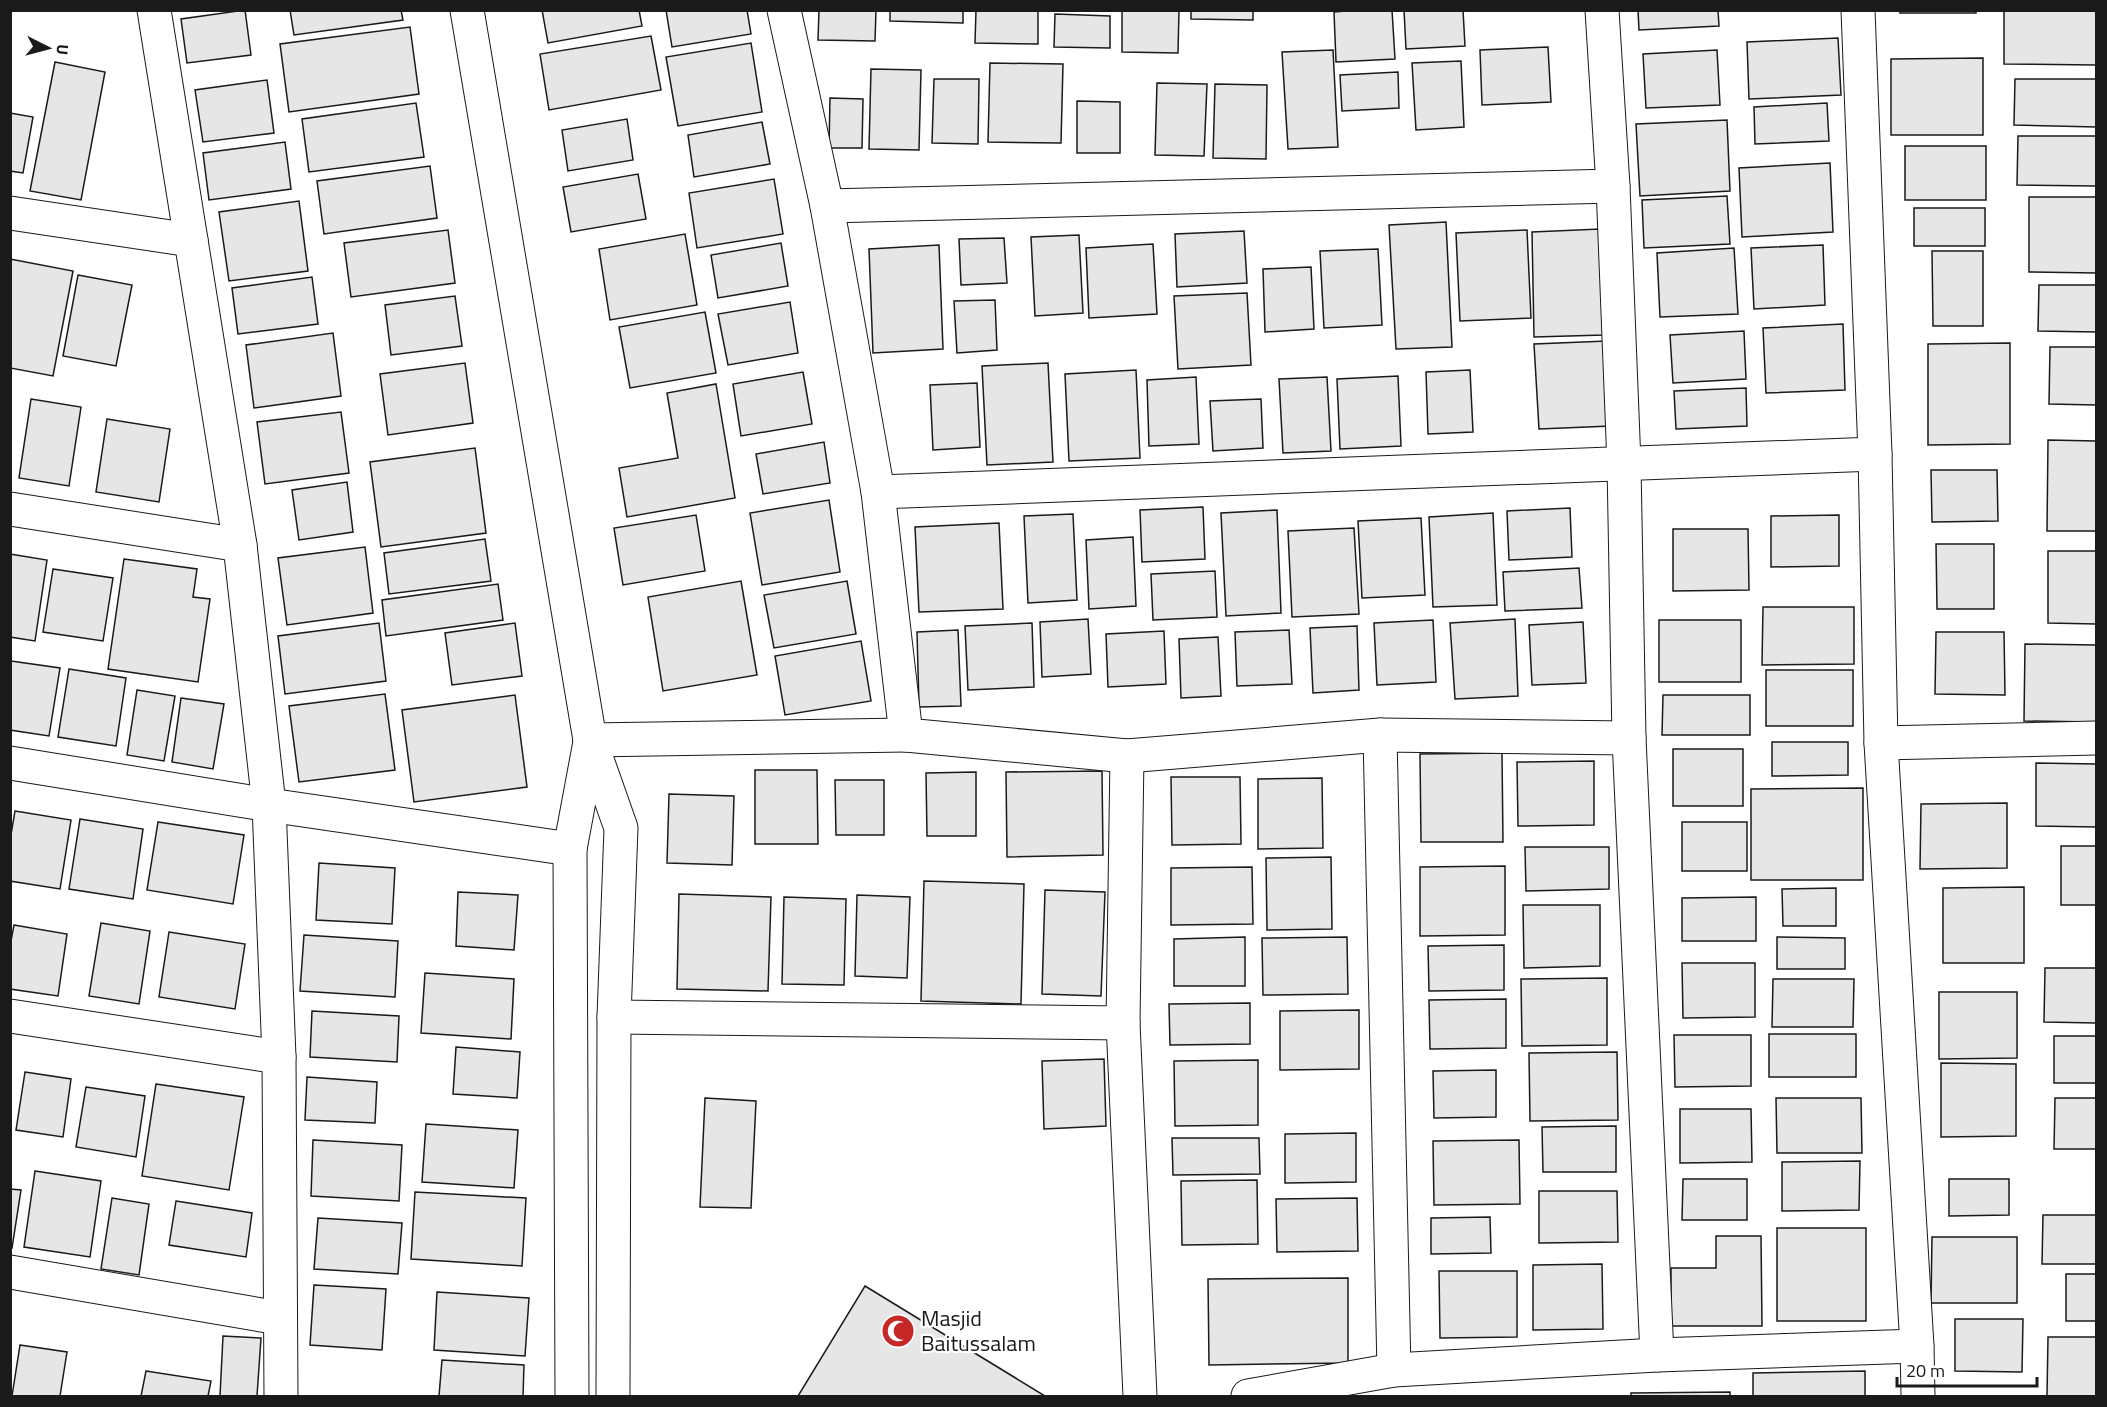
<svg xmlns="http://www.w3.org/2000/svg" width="2107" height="1407" font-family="'Titillium Web',sans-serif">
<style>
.building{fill:#e6e6e6;stroke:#1a1a1a;stroke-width:1.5}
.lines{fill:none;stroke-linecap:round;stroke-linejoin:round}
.street-casing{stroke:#1a1a1a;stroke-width:35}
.street{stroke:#fff;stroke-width:33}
.labels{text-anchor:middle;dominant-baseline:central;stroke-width:4.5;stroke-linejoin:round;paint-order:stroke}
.poi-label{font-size:22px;fill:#1a1a1a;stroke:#fff;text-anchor:start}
</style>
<rect width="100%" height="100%" fill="#fff"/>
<g class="building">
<path d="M245 10 251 55 187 63 181 19Z"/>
<path d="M290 10H401L403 20 294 35Z"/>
<path d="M542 10H639L642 26 548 43Z"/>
<path d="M666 10H747L751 34 672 47Z"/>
<path d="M819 10H876L875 41 818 40Z"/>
<path d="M890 10H963V23L890 21Z"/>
<path d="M976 10H1038V44L975 43Z"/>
<path d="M1122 10H1179L1178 53 1122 52Z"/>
<path d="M1191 10H1253V20L1191 19Z"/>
<path d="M1358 10H1392L1395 59 1336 62 1334 12Z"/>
<path d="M1404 10H1463L1465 46 1406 49Z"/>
<path d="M1638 10H1718L1719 26 1639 30Z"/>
<rect x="1900" y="10" width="76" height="3"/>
<path d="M2004 10H2096V65L2004 64Z"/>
<path d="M1055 14 1110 16V48L1054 47Z"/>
<path d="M410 27 419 94 289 112 280 44Z"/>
<path d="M651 36 661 90 549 110 540 54Z"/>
<path d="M1838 38 1841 95 1749 99 1747 42Z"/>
<path d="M751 43 762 112 678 126 666 57Z"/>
<path d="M1548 47 1551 102 1482 105 1480 50Z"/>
<path d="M1333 50 1338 147 1288 149 1282 52Z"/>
<path d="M1717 50 1720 105 1646 108 1643 54Z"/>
<path d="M1983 58V135H1891V59Z"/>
<path d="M1461 61 1464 127 1416 130 1412 63Z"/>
<path d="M55 62 105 72 81 200 30 191Z"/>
<path d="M990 63 1063 64 1061 143 988 142Z"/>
<path d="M871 69 921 70 919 150 869 149Z"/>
<path d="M1398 72 1399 108 1342 111 1340 75Z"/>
<path d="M934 79H979L978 144 932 143Z"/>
<path d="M2015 79H2096V127L2014 125Z"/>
<path d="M267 80 274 133 203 142 195 90Z"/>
<path d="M1157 83 1207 84 1204 156 1155 155Z"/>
<path d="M1215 84 1267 85 1266 159 1213 158Z"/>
<path d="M830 98 863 99 862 148H829Z"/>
<path d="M1077 101 1120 102V153H1077Z"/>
<path d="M416 103 424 157 309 172 302 119Z"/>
<path d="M1827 103 1829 141 1755 144 1754 107Z"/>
<path d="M10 113 33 117 23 173 10 171Z"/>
<path d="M627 119 633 160 568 171 562 130Z"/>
<path d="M1727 120 1730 191 1640 196 1636 124Z"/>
<path d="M762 122 770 164 694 177 688 135Z"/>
<path d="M2018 136H2096V186L2017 185Z"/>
<path d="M285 142 291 189 209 200 203 153Z"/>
<rect x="1905" y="146" width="81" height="54"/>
<path d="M1830 163 1833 232 1742 237 1739 168Z"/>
<path d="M430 166 437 218 324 234 317 181Z"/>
<path d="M638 174 646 219 571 232 563 187Z"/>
<path d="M774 179 783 234 697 248 689 193Z"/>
<path d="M1727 196 1730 244 1644 248 1642 200Z"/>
<path d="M2029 197H2096V273L2029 272Z"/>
<path d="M299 201 308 271 229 281 219 212Z"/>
<rect x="1914" y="208" width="71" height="38"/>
<path d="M1446 222 1452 347 1396 349 1389 225Z"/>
<path d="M1600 229 1604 335 1534 337 1532 232Z"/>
<path d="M448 230 455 283 351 297 344 243Z"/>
<path d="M1527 230 1531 318 1460 321 1456 233Z"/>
<path d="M1244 231 1247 283 1177 287 1175 234Z"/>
<path d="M685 234 697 305 610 320 599 249Z"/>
<path d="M1079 235 1083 313 1035 316 1031 237Z"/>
<path d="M1004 238 1007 283 961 285 959 239Z"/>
<path d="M781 243 788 286 718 298 711 255Z"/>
<path d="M1153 244 1157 314 1089 318 1086 248Z"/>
<path d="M939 245 943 349 873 353 869 249Z"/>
<path d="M1823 245 1825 305 1754 309 1751 248Z"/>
<path d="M1734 248 1738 314 1660 317 1657 253Z"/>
<path d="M1378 249 1382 325 1324 328 1320 251Z"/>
<path d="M1932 251H1983V326H1933Z"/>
<path d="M10 259 73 271 53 376 10 368Z"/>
<path d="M1311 267 1314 329 1265 332 1263 269Z"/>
<path d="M78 275 132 285 116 366 63 356Z"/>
<path d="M312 277 318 324 238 334 232 288Z"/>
<path d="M2039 285H2096V332L2038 331Z"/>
<path d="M1247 293 1251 365 1178 369 1174 296Z"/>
<path d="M455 296 462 346 391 355 385 305Z"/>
<path d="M995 300 997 350 957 353 954 301Z"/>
<path d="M790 302 798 353 728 365 718 314Z"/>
<path d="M705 312 716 373 630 388 619 327Z"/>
<path d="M1843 324 1845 390 1766 393 1763 328Z"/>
<path d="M1744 331 1746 379 1673 383 1670 335Z"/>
<path d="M333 333 341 396 254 408 246 345Z"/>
<path d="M1607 341 1611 426 1539 429 1534 344Z"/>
<path d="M2010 343V444L1928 445V344Z"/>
<path d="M2050 347H2096V405L2049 404Z"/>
<path d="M465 363 473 423 388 435 380 374Z"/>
<path d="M1048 363 1053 462 987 465 982 366Z"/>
<path d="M1136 370 1140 458 1069 461 1065 374Z"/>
<path d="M1470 370 1473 432 1428 434 1426 372Z"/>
<path d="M803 372 812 424 741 436 733 384Z"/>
<path d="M1398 376 1401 446 1340 449 1337 379Z"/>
<path d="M1196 377 1199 444 1149 446 1147 380Z"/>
<path d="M1327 377 1331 451 1283 453 1279 379Z"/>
<path d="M977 383 980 447 933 450 930 385Z"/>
<path d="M716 384 735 498 627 517 619 468 678 458 667 393Z"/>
<path d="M1746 388 1747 426 1676 429 1674 391Z"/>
<path d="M31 399 81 407 69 486 19 478Z"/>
<path d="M1261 399 1263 448 1213 451 1210 401Z"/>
<path d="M341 412 349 473 265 484 257 422Z"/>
<path d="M107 419 170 429 159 502 96 492Z"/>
<path d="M2048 440 2096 441V531H2047Z"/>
<path d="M824 442 830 483 763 494 756 454Z"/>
<path d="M475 448 486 533 381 547 370 462Z"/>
<path d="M1931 470H1997L1998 521 1932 522Z"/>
<path d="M347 482 353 532 299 540 292 490Z"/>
<path d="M829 500 840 572 762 585 750 513Z"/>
<path d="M1203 507 1205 559 1142 562 1140 510Z"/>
<path d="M1570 508 1572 557 1509 560 1507 511Z"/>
<path d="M1277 510 1281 613 1226 616 1221 513Z"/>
<path d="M1493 513 1497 605 1433 607 1429 517Z"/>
<path d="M1073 514 1077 600 1028 603 1024 516Z"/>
<path d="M696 515 705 571 623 585 614 528Z"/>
<path d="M1839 515V566L1771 567V516Z"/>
<path d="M1421 518 1425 595 1362 598 1358 521Z"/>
<path d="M999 523 1003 609 919 612 915 527Z"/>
<path d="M1354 528 1359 614 1292 617 1288 531Z"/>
<path d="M1673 529H1748L1749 590 1673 591Z"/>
<path d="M1133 537 1136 606 1089 609 1086 540Z"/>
<path d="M485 539 491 581 389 594 384 553Z"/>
<path d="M1936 544H1994V609H1937Z"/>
<path d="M365 547 373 613 287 625 278 558Z"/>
<path d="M2048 551H2096V624L2048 623Z"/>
<path d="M10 554 47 560 35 641 10 637Z"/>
<path d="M124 559 197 569 193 597 210 599 198 682 108 669Z"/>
<path d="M1579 568 1582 608 1505 611 1503 572Z"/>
<path d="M53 569 113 578 103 641 43 632Z"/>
<path d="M1215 571 1217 617 1153 620 1151 574Z"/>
<path d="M741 581 757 675 663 691 648 597Z"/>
<path d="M847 581 856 634 774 648 764 595Z"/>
<path d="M498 584 503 620 386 636 382 600Z"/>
<path d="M1763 607H1854V664L1762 665Z"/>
<path d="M1088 619 1091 674 1042 677 1040 622Z"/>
<path d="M1515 619 1518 696 1455 699 1450 623Z"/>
<path d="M1433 620 1436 682 1377 685 1374 623Z"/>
<rect x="1659" y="620" width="82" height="62"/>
<path d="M1583 622 1586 683 1532 685 1529 625Z"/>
<path d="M379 623 386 681 285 694 278 636Z"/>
<path d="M515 623 522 676 452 685 445 633Z"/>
<path d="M1032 623 1034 687 968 690 965 626Z"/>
<path d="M1357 626 1359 690 1313 693 1310 628Z"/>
<path d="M958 630 961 706 919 707 917 632Z"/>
<path d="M1289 630 1292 684 1237 686 1235 632Z"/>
<path d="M1164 631 1166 684 1108 687 1106 634Z"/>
<path d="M1936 632H2004L2005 695 1935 694Z"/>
<path d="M1218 637 1221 696 1181 698 1179 639Z"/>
<path d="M861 641 871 701 785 715 775 656Z"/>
<path d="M2025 644 2096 645V722L2024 721Z"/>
<path d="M11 661 60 668 49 736 10 730Z"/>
<path d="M69 669 126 678 116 746 58 737Z"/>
<rect x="1766" y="670" width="87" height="56"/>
<path d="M137 690 175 696 164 761 127 755Z"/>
<path d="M385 694 395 770 299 782 289 706Z"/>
<path d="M515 695 527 787 414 802 402 710Z"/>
<path d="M1663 695H1750V735H1662Z"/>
<path d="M181 698 224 704 213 769 172 762Z"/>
<path d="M1772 742H1848V775L1772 776Z"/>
<rect x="1673" y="749" width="70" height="57"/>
<path d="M1502 753 1503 842H1421L1420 754Z"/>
<path d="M1594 761V825L1518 826 1517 762Z"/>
<path d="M2036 763 2096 764V827L2036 826Z"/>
<path d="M755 770H817L818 844H755Z"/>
<path d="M1102 771 1103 855 1007 857 1006 772Z"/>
<path d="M976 772V836H927L926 773Z"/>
<path d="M1171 777H1240L1241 844 1172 845Z"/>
<path d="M1322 778 1323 848 1258 849V779Z"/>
<path d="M835 780H884V835H836Z"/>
<path d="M1863 788V880H1751V789Z"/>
<path d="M669 794 734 796 732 865 667 863Z"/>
<path d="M2007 803V868L1920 869 1921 804Z"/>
<path d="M15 811 71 820 60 889 10 881V840Z"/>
<path d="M80 819 143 829 133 899 69 889Z"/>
<path d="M158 822 244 835 233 904 147 890Z"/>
<rect x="1682" y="822" width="65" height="49"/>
<rect x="2061" y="846" width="35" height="59"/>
<path d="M1525 847H1609V889L1526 891Z"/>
<path d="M1331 857 1332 929 1267 930 1266 858Z"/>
<path d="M319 863 395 868 392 924 316 920Z"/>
<path d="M1505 866V935L1420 936V867Z"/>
<path d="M1252 867 1253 924 1171 925V868Z"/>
<path d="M924 881 1024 884 1021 1004 921 1001Z"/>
<path d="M2024 887V963H1943V888Z"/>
<path d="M1836 888V926H1783L1782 889Z"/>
<path d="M1045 890 1105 892 1101 996 1042 994Z"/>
<path d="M458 892 518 895 514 950 456 946Z"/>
<path d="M679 894 771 897 768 991 677 989Z"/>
<path d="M857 895 910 897 907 978 855 976Z"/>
<path d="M784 897 846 899 844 985 782 984Z"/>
<path d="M1756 897V941H1682V898Z"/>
<path d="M1523 905H1600V966L1524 968Z"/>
<path d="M101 923 150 931 139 1004 89 996Z"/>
<path d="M14 925 67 934 58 996 10 989V946Z"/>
<path d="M169 932 245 944 235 1009 159 997Z"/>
<path d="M304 935 398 941 395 997 300 991Z"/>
<path d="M1245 937V986H1174V939Z"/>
<path d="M1347 937 1348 994 1263 995 1262 938Z"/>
<path d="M1777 937 1845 938V969H1777Z"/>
<path d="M1504 945V990L1429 991 1428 946Z"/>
<path d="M1682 963H1755V1017L1683 1018Z"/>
<path d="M2045 968H2096V1023L2044 1022Z"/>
<path d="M425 973 514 979 511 1039 421 1033Z"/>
<path d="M1607 978V1045L1522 1046 1521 979Z"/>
<path d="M1773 979H1854L1853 1027H1772Z"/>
<path d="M1939 992H2017V1058L1939 1059Z"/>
<path d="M1506 999V1048L1430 1049 1429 1000Z"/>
<path d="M1250 1003V1044L1170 1045 1169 1004Z"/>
<path d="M1359 1010V1069L1280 1070V1011Z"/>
<path d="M312 1011 399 1016 397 1062 310 1057Z"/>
<rect x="1769" y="1034" width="87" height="43"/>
<path d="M1674 1035H1751V1086L1675 1087Z"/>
<rect x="2054" y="1036" width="42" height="47"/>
<path d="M456 1047 520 1052 517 1098 453 1094Z"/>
<path d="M1617 1052 1618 1120 1530 1121 1529 1053Z"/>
<path d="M1104 1059 1106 1126 1044 1129 1042 1061Z"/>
<path d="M1258 1060V1125L1175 1126 1174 1061Z"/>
<path d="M1941 1063 2016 1064V1136L1941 1137Z"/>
<path d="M1496 1070V1117L1434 1118 1433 1071Z"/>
<path d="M25 1072 71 1079 63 1137 16 1130Z"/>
<path d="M307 1077 377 1082 375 1123 305 1120Z"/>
<path d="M156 1084 244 1097 229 1190 142 1176Z"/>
<path d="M86 1087 145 1096 136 1157 76 1147Z"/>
<path d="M705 1098 756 1101 751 1208 700 1207Z"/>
<path d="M1776 1098H1861L1862 1153H1777Z"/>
<path d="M2055 1098H2096V1149H2054Z"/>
<path d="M1680 1109H1751L1752 1162 1680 1163Z"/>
<path d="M426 1124 518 1130 514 1188 422 1182Z"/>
<path d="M1616 1126V1172H1543L1542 1127Z"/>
<path d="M1356 1133V1182L1285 1183V1134Z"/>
<path d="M1172 1138H1259L1260 1174 1173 1175Z"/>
<path d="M313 1140 402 1145 399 1201 311 1196Z"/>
<path d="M1519 1140 1520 1204 1434 1205 1433 1141Z"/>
<path d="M1860 1161 1859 1210 1782 1211V1162Z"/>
<path d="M35 1171 101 1181 90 1257 24 1247Z"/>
<path d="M1683 1179H1747V1220H1682Z"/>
<path d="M1949 1179H2009V1215L1949 1216Z"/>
<path d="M1257 1180 1258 1244 1182 1245 1181 1181Z"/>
<path d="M10 1189 21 1190 12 1248H10Z"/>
<path d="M1539 1191H1617L1618 1242 1539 1243Z"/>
<path d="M415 1192 526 1198 522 1266 411 1259Z"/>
<path d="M112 1198 149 1204 139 1275 101 1269Z"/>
<path d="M1357 1198 1358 1251 1277 1252 1276 1199Z"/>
<path d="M176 1201 252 1213 246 1257 169 1245Z"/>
<path d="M2043 1215H2096V1264H2042Z"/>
<path d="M1490 1217 1491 1253 1431 1254V1218Z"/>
<path d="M318 1218 402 1223 398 1274 314 1269Z"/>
<rect x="1777" y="1228" width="89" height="93"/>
<path d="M1716 1236H1761L1762 1326H1671V1268H1716Z"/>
<path d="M1932 1237H2017V1303H1931Z"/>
<path d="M1602 1264 1603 1329 1533 1330V1265Z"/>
<path d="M1439 1271H1517V1337L1440 1338Z"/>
<rect x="2066" y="1274" width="30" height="47"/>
<path d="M1348 1278V1363L1209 1365 1208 1279Z"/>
<path d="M314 1285 386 1289 382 1350 310 1345Z"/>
<path d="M865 1286 1045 1396H798Z"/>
<path d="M437 1292 529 1298 525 1356 434 1350Z"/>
<path d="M1955 1319H2023L2022 1372 1955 1371Z"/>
<path d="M223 1336 261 1338 257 1396H220Z"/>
<path d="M2048 1337H2096V1396H2047Z"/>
<path d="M20 1345 67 1352 60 1396H12Z"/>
<path d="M442 1360 524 1365 523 1396H439Z"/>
<path d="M146 1371 211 1381 208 1396H141Z"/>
<path d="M1865 1371V1396H1753V1373Z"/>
<path d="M1730 1392V1396H1631V1393Z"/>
</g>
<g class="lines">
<defs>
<g id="street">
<path d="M154 10 240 545 269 805 279 1057 281 1396"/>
<path d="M467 10 590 740 621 828 614 1017 613 1396"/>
<path d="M784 10 827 206 878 492 906 735 1127 756 1380 735 1629 738"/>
<path d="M1602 10 1613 186 1624 464 1629 738 1657 1355 1917 1346"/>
<path d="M1858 10 1875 454 1881 743 1917 1346 1918 1396"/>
<path d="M827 206 1613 186"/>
<path d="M10 213 191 240"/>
<path d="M878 492 1875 454"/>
<path d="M10 509 240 545"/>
<path d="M1380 735 1394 1370"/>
<path d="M590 740 906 735"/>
<path d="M1881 743 2096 738"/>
<path d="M1127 756 1123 1023 1140 1396"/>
<path d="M10 763 269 805 570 849"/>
<path d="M10 1016 279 1057"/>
<path d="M614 1017 1123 1023"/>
<path d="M10 1272 279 1318"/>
<path d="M572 1396 570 849 590 742"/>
<path d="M1248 1396 1394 1370 1657 1355"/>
</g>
</defs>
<use href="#street" class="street-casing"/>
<use href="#street" class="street"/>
</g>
<defs>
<symbol id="mosque-disc" viewBox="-11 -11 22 22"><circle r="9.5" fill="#c62828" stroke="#fff"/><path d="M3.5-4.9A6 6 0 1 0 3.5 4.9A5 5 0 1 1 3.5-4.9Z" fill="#fff"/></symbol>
</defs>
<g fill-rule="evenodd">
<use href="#mosque-disc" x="879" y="1312" width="38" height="38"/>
</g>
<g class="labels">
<g class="poi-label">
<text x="921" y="1318">Masjid<tspan x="921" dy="25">Baitussalam</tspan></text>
</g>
</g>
<rect width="2107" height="1407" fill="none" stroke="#1a1a1a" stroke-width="24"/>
<g transform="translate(48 48) rotate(96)" stroke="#ffffff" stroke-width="4.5" paint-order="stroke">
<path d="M0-4.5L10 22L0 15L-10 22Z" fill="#1a1a1a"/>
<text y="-9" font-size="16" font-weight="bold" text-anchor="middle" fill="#1a1a1a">U</text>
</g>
<path d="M1897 1377v9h140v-9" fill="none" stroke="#1a1a1a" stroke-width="3"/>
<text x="1906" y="1377" font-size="18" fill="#1a1a1a" stroke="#ffffff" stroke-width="4.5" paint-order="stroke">20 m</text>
</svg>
